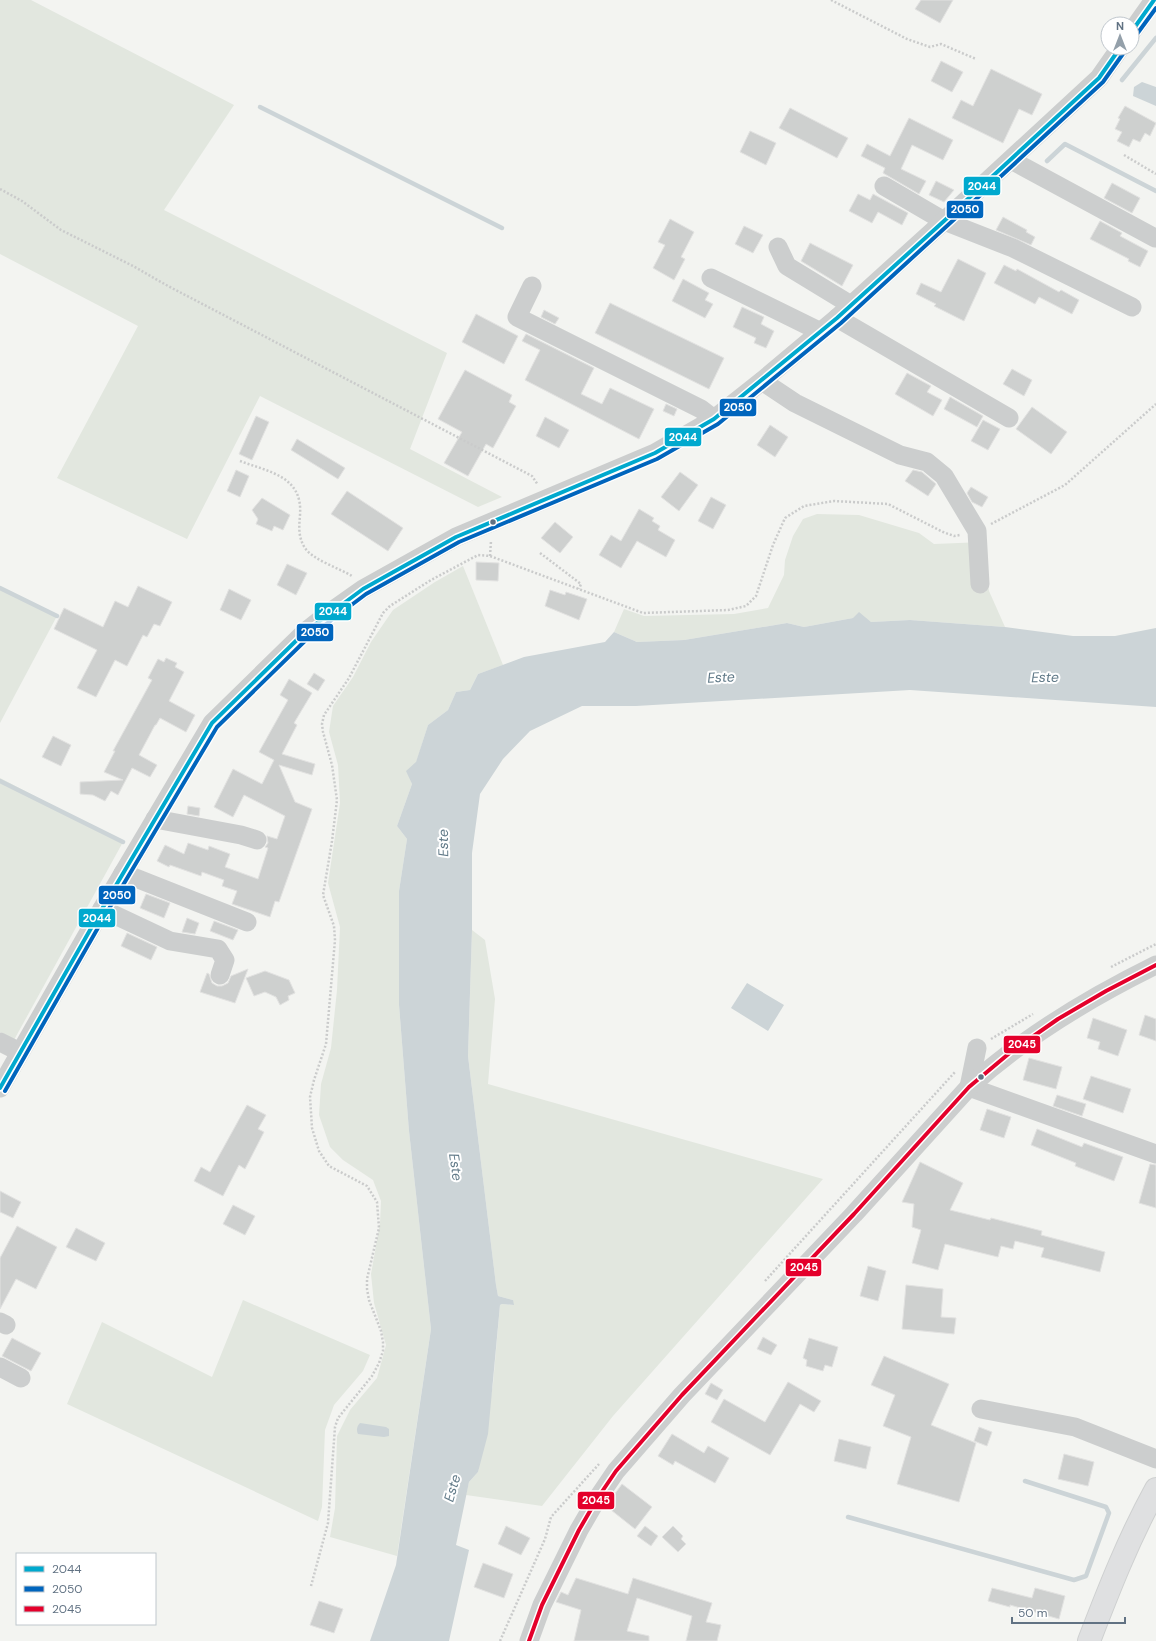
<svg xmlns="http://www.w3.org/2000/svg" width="1156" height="1641" font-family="'DM Sans',sans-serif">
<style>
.green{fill:#e2e7df}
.water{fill:#ccd4d7}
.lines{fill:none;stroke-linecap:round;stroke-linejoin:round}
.stream{stroke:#ccd4d7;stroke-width:4.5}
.building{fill:#ced0cf;stroke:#e2e2e1}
.major-casing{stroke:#ced0d0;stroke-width:24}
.path{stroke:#cacbcb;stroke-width:2.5;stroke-dasharray:2 2;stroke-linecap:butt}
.minor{stroke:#cccece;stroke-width:19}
.major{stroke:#dfe0e1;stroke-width:22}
.bus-1-casing{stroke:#fff;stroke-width:7}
.bus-2-casing{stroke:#fff;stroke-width:7}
.bus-3-casing{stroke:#fff;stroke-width:7}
.bus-1{stroke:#00a9ce;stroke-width:4}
.bus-2{stroke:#0065bd;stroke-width:4}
.bus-3{stroke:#e4002b;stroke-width:4}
.bus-dot{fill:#617283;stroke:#fff;stroke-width:1.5}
.labels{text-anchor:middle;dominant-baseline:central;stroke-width:4;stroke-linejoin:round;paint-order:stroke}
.water-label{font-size:14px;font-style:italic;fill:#617a88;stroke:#fff}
.line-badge{stroke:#fff;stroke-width:1.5}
.badge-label{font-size:11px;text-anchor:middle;font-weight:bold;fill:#fff}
</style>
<rect width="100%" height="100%" fill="#f3f4f1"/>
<g class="green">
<path d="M0 0H31L234 105 164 210 447 353 410 449 502 497 478 507 260 396 187 539 57 478 138 326 0 254Z"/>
<path d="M817 514 859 515 919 533 934 544 983 542 989 591 1005 627 910 620 871 622 853 618 804 627 787 623 684 640 637 642 614 632 624 609 644 616 734 614 768 608 784 575 785 560 793 536 803 519Z"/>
<path d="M463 566 503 665 478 674 470 690 456 692 448 710 428 725 416 763 407 771 412 784 397 826 407 839 399 891V1005L409 1131 431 1329 397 1556 330 1537 335 1508 337 1436 350 1410 377 1378 386 1345 374 1303 371 1274 380 1223 381 1201 373 1180 343 1160 330 1147 319 1115 321 1084 331 1048 337 990 340 927 328 883 340 803 338 765 329 732 333 706 353 677 371 642 393 610 435 582Z"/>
<path d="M0 588 57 616 0 723Z"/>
<path d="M0 778 123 842 14 1040 0 1032Z"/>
<path d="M472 930 485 940 495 999 488 1084 823 1179 613 1416 542 1506 466 1495 469 1482 478 1472 493 1384 500 1305 502 1304 513 1305V1300L498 1296 496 1285 468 1056Z"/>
<path d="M243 1300 370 1355 363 1371 334 1405 325 1430 322 1507 318 1521 67 1404 102 1322 212 1377Z"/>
</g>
<g class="water">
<path d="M1142 82 1156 87V106L1133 96 1134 87Z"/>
<path d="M859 612 871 622 910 620 1005 627 1073 636H1115L1156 628V707L910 690 636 706H582L530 731 503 759 480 794 472 853V930L468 1056 496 1285 498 1296 513 1300 514 1305 502 1304 500 1305 488 1434 478 1472 469 1482 456 1545 469 1550 449 1641H370L396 1565 431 1329 409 1131 399 1005V891L407 839 397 826 412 784 406 771 416 762 428 725 448 710 456 692 470 690 478 674 524 657 605 642 614 632 637 642 684 640 787 623 804 627 853 618Z"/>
<path d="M747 983 784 1005 768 1031 731 1008Z"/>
<path d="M360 1423 386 1427 389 1429V1436L384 1437 358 1434C356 1430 357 1426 360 1423Z"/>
</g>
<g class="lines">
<g class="stream">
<path d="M1122 80 1156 38"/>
<path d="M260 107 502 228"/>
<path d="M1047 161 1065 144 1156 191"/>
<path d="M0 588 57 616"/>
<path d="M0 781 123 842"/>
<path d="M848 1517 1074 1580 1086 1576 1109 1513 1106 1507 1025 1481"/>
</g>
</g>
<g class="building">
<path d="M921 0H953L940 23 915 9Z"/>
<path d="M941 61 963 72 952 92 931 81Z"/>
<path d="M991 69 1042 94 1032 115 1019 109 1003 143 952 118 961 100 973 106Z"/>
<path d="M1125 106 1156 123 1150 136 1145 133 1140 142 1133 139 1129 147 1117 141 1122 132 1115 129 1120 119 1118 118Z"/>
<path d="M790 108 848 138 837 158 779 128Z"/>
<path d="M909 118 953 140 943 160 912 145 901 169 926 181 919 194 883 173 885 168 861 156 867 144 890 156Z"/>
<path d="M750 131 776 143 766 165 740 152Z"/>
<path d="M936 181 954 190 944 202 929 195Z"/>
<path d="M1112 183 1140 198 1132 213 1104 198Z"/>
<path d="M858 194 870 200 873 194 908 213 902 225 878 212 872 223 849 211Z"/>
<path d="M1003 217 1027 230 1026 232 1035 237 1031 245 996 230Z"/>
<path d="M670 219 694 232 681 257 685 259 674 280 653 268 665 245 658 242Z"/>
<path d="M1100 221 1122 233 1120 236 1148 251 1140 267 1128 261 1129 259 1090 239Z"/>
<path d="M744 226 763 235 753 253 735 244Z"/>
<path d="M810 243 853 265 842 286 801 261Z"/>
<path d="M958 259 986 273 964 321 934 306 936 304 916 294 921 283 941 292Z"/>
<path d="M1004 265 1016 271 1017 269 1059 292 1061 290 1079 300 1072 314 1039 297 1035 304 994 283Z"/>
<path d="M683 279 709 293 705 300 713 304 705 318 672 301Z"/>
<path d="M610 303 724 358 709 389 595 333Z"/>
<path d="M742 307 764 317 761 324 774 331 766 348 754 343 756 338 733 327Z"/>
<path d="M544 310 559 318 555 324 541 317Z"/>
<path d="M476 314 518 336 504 364 462 342Z"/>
<path d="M526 334 594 368 581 394 602 404 610 388 654 409 639 439 525 380 540 350 522 341Z"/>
<path d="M1012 369 1032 380 1024 396 1003 384Z"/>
<path d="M465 370 512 395 509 402 516 406 493 448 486 444 468 476 444 463 462 432 438 419Z"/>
<path d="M907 373 931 386 927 392 942 400 933 416 895 394Z"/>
<path d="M950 397 983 416 977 427 944 409Z"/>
<path d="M666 404 677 409 674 416 663 411Z"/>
<path d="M1032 407 1067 432 1051 454 1016 429Z"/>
<path d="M256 416 269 422 252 460 239 454Z"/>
<path d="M545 417 569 430 559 448 536 436Z"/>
<path d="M983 420 1000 429 988 450 971 441Z"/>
<path d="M770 425 788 437 775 457 757 445Z"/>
<path d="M297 439 345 468 338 479 291 450Z"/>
<path d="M236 470 249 476 240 497 227 491Z"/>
<path d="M913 470 922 472 936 484 928 496 905 481Z"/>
<path d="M680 472 698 485 679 511 661 497Z"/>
<path d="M971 487 988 497 982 507 972 502 967 493Z"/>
<path d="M347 491 403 528 388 551 331 514Z"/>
<path d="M711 497 726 505 713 529 698 521Z"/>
<path d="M262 498 290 515 283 530 274 526 272 531 256 524 258 519 252 510Z"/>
<path d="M639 509 654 518 652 521 660 526 658 530 675 540 666 557 637 541 621 568 599 555 611 535 621 541Z"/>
<path d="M555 522 573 537 560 553 541 538Z"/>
<path d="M476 562 499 563 498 581 476 580Z"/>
<path d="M287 564 307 573 296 595 277 585Z"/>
<path d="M138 586 172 602 160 626 154 624 147 637 143 635 127 666 115 660 96 697 77 688 97 650 54 629 64 608 103 627 115 601 128 607Z"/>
<path d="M229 589 251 600 241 620 220 610Z"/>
<path d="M550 590 565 595 566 592 587 599 579 620 545 606Z"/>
<path d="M166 658 177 663 175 667 184 672 169 701 195 715 186 732 160 718 156 725H155L139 755 157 765 150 777 132 768 118 795 111 791 105 801 93 795 80 794V782L123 780 104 772 115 751H113L152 680 148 678 158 659 164 662Z"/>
<path d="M314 673 325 680 318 691 307 684Z"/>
<path d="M289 679 312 693 294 723 297 725 282 754 315 764 312 775 279 765 295 802 312 809 279 902 275 901 270 917 232 904 237 891 222 886 224 880 202 872 201 876 170 865 169 867 157 861 165 845 184 854 188 843 208 850 209 846 230 854 225 867 258 879 268 848 265 847 268 843 267 836 277 839 285 816 244 795 233 817 214 807 233 769 262 784 274 760 259 752 288 700 280 695Z"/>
<path d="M53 736 71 745 61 766 42 757Z"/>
<path d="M188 806 200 808 199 816 187 814Z"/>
<path d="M146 894 170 903 164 918 140 908Z"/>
<path d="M187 918 199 923 195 934 182 932Z"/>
<path d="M214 921 238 930 233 940 210 931Z"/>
<path d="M127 933 157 947 151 960 121 946Z"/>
<path d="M248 969 235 1003 200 992 207 973 209 974 212 983 217 986H222L228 983 231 976Z"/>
<path d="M265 971 289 980 295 993 288 996 289 1000 280 1005 276 997 265 992 254 996 246 978Z"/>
<path d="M1145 1015 1156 1019V1041L1139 1035Z"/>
<path d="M1093 1018 1127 1030 1118 1056 1098 1049 1100 1042 1087 1038Z"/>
<path d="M1029 1058 1062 1067 1056 1089 1023 1080Z"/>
<path d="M1091 1076 1131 1089 1123 1113 1083 1099Z"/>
<path d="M1057 1095 1086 1104 1082 1116 1053 1106Z"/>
<path d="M247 1105 266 1115 258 1129 264 1132 245 1169 239 1165 223 1196 194 1181 201 1167 210 1172Z"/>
<path d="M987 1109 1011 1117 1004 1138 980 1130Z"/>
<path d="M1037 1129 1082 1147 1084 1143 1123 1157 1114 1181 1075 1166 1076 1163 1031 1145Z"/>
<path d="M920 1162 963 1183 950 1210 990 1220 991 1218 1042 1231 1041 1235 1105 1252 1100 1272 1041 1257 1044 1248 1015 1241 1013 1249 1001 1246 998 1257 945 1244 938 1270 912 1263 921 1230 912 1227 914 1204 902 1202Z"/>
<path d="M1150 1164 1156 1165V1208L1139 1203Z"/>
<path d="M0 1191 21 1202 13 1218 0 1212Z"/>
<path d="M233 1205 255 1216 245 1235 223 1224Z"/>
<path d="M17 1226 57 1247 36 1289 16 1279 0 1309V1258Z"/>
<path d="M76 1228 105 1243 96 1261 66 1247Z"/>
<path d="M868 1266 886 1271 878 1301 860 1296Z"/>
<path d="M906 1285 943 1289 941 1317 956 1318 954 1334 902 1329Z"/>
<path d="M763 1337 777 1345 771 1355 757 1349Z"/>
<path d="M12 1338 41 1353 31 1371 2 1356Z"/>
<path d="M809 1338 838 1347 832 1367 825 1365 823 1371 806 1366 807 1360 803 1358Z"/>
<path d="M884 1356 949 1384 931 1425 976 1443 959 1502 897 1484 911 1437 883 1426 895 1395 871 1385Z"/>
<path d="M788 1382 821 1401 814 1412 800 1404 770 1455 711 1422 724 1399 765 1422Z"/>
<path d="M711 1383 723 1390 717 1400 705 1394Z"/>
<path d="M979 1427 992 1432 987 1446 974 1441Z"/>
<path d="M672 1434 704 1453 708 1446 729 1458 715 1483 675 1461 673 1465 658 1456Z"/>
<path d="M839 1439 871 1447 866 1469 834 1461Z"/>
<path d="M1064 1454 1094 1462 1088 1486 1058 1479Z"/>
<path d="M622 1484 652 1507 635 1529 606 1506Z"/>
<path d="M506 1526 530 1538 521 1555 498 1544Z"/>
<path d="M645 1526 658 1536 651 1546 637 1536Z"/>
<path d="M673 1526 683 1536 681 1539 686 1544 678 1552 662 1537Z"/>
<path d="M483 1563 513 1574 504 1598 474 1587Z"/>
<path d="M576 1578 628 1594 633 1578 712 1603 706 1622 721 1625 717 1641H686L692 1616 637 1598 627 1631 649 1636V1641H574L581 1610 556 1602 561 1592 568 1595Z"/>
<path d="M992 1588 1032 1598 1035 1588 1065 1596 1059 1619 1010 1605V1607L988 1601Z"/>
<path d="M319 1601 343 1609 334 1633 310 1625Z"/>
</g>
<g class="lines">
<defs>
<path id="major" d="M1089 1641C1109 1589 1129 1538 1156 1489"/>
</defs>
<use href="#major" class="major-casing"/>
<g class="path">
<path d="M831 0 907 39 930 47 941 44 976 59"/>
<path d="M1124 155 1156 174"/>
<path d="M0 189 22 201 61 230 133 266 168 286 532 476 538 485"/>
<path d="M240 461C269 472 303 476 300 515 299 527 298 537 305 548 313 560 339 568 352 576"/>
<path d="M991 524 1065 485 1156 404"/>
<path d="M540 553 581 584 579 589"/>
<path d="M490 556 491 541"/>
<path d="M1111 967 1156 944"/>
<path d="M991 1039 1033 1014"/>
<path d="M765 1281 955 1072"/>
<path d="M311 1586 328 1523 335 1427 338 1418 372 1376 379 1363 383 1351V1342L381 1331 369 1300 367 1289V1279L379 1228 377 1202 367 1186 329 1166 319 1151 312 1128 310 1097 314 1080 326 1044 335 940 334 926 323 895 332 841 337 800 332 765 323 732 322 724 324 715 349 678 383 613 390 606 431 580 478 555 490 556 643 613 728 610 746 606 756 596 773 545 785 518 804 506 834 501 888 504 943 532 954 536 960 535"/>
<path d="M500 1641 545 1539 551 1517 599 1464"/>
</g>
<g class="minor">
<path d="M1132 31 1154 0"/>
<path d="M1011 160 1155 238"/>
<path d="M884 186 944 221 1013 248 1132 307"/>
<path d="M778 247 787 266 851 305"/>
<path d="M711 278 821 332"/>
<path d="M532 286 517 317 701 409 714 419"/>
<path d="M837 318 1009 418"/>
<path d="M762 381 795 403 900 455 927 462 944 476 977 531 980 584"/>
<path d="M155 819 241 835 257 840"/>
<path d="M123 873 247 922"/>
<path d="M102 909 170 941 218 949 225 960 220 975"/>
<path d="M0 1042 20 1052"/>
<path d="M977 1048 969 1087 1156 1154"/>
<path d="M0 1088 102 909 212 723 305 632 329 613 363 589 456 537 655 453 714 419 762 381 837 318 944 221 1099 78 1120 48"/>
<path d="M0 1322 6 1325"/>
<path d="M0 1367 21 1378"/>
<path d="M981 1409 1075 1427 1156 1459"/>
<path d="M529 1641 542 1605 579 1530 597 1499 616 1471 682 1395 854 1214 969 1087C1025 1036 1089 998 1156 965"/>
</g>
<use href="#major" class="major"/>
<defs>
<g id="bus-1">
<path d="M1132 31 1154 0"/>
<path d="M0 1088 102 909 212 723 305 632 363 589 456 537 655 453 714 419 837 318 944 221 1099 78 1120 48"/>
</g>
<g id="bus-2">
<path d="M1137 34 1156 8"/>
<path d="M5 1091 107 912 217 727 309 637 366 594 459 542 657 459 718 424 841 323 948 225 1103 82 1125 51"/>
</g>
<path id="bus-3" d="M529 1641 542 1605 579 1530 597 1499 616 1471 682 1395 854 1214 969 1087 1012 1051 1058 1019 1106 991 1156 965"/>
</defs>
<use href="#bus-1" class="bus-1-casing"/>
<use href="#bus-2" class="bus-2-casing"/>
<use href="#bus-3" class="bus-3-casing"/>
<use href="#bus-1" class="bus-1"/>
<use href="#bus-2" class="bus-2"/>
<use href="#bus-3" class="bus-3"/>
</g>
<g class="bus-dot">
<circle cx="493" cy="522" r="3.5"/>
<circle cx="981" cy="1077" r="3.5"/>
</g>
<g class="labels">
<g class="water-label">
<text transform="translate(721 677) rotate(-3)">Este</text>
<text transform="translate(1045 677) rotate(-1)">Este</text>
<text transform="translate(443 843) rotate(-91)">Este</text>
<text transform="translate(456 1167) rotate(82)">Este</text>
<text transform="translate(452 1488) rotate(-74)">Este</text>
</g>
</g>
<g class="line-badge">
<rect x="963" y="176" width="38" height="20" rx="4" fill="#00a9ce"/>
<rect x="946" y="200" width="38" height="19" rx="4" fill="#0065bd"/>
<rect x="719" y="398" width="38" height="19" rx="4" fill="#0065bd"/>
<rect x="664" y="427" width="38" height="20" rx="4" fill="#00a9ce"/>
<rect x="314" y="602" width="38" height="19" rx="4" fill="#00a9ce"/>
<rect x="296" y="623" width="38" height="19" rx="4" fill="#0065bd"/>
<rect x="98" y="885" width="38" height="20" rx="4" fill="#0065bd"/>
<rect x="78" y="908" width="38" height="20" rx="4" fill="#00a9ce"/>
<rect x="1003" y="1035" width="38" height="19" rx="4" fill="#e4002b"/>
<rect x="785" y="1258" width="37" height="19" rx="4" fill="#e4002b"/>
<rect x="577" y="1491" width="38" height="19" rx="4" fill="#e4002b"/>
</g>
<g class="badge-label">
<text x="982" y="190">2044</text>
<text x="965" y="213">2050</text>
<text x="738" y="411">2050</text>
<text x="683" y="441">2044</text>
<text x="333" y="615">2044</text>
<text x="315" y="636">2050</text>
<text x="117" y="899">2050</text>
<text x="97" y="922">2044</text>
<text x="1022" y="1048">2045</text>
<text x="804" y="1271">2045</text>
<text x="596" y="1504">2045</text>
</g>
<rect x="16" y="1553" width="140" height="72" fill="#ffffff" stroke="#c0c7cd"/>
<rect x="24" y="1566" width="20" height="6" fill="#00a9ce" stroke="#c0c7cd"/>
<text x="52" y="1573" font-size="12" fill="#617283">2044</text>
<rect x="24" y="1586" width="20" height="6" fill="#0065bd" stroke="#c0c7cd"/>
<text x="52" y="1593" font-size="12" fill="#617283">2050</text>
<rect x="24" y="1606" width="20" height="6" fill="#e4002b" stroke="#c0c7cd"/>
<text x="52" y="1613" font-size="12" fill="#617283">2045</text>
<g transform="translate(1120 36)"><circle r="19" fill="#ffffff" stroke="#c0c7cd"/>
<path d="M0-3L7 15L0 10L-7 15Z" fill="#94a0aa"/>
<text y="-6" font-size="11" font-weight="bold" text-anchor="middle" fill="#617283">N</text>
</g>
<path d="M1012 1617v6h113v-6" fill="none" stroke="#617283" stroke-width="2"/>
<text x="1018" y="1617" font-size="12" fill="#617283" stroke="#ffffff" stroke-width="3" paint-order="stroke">50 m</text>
</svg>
